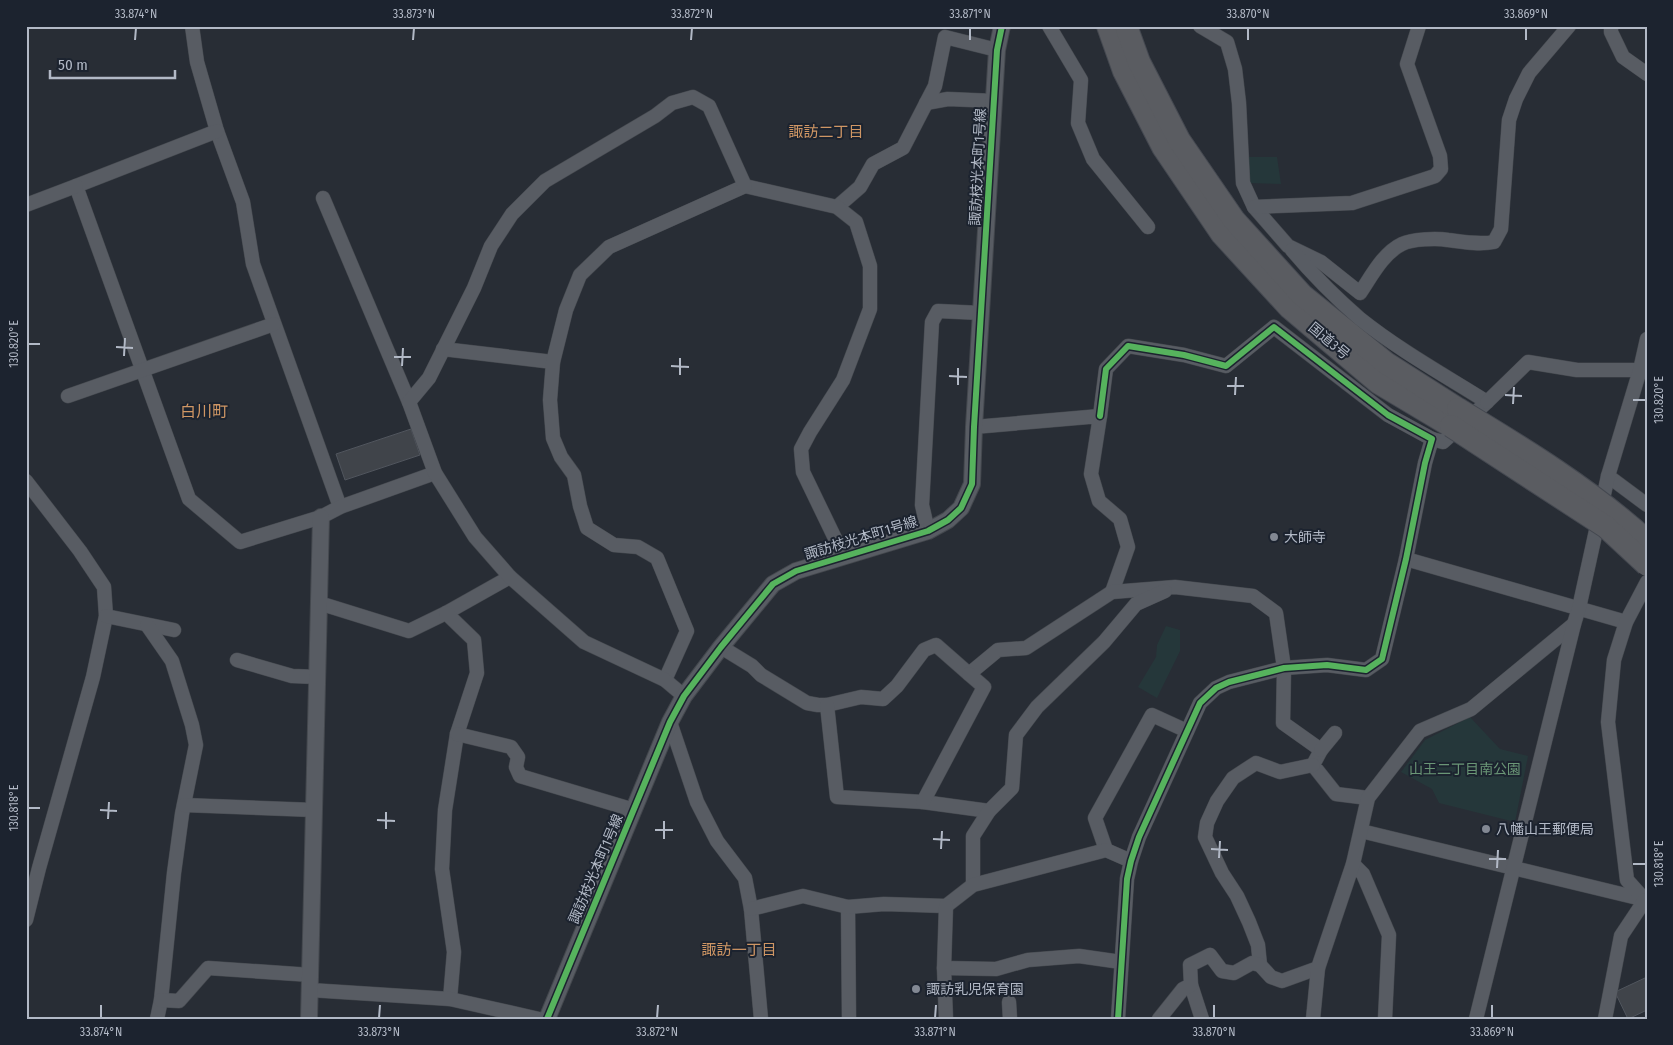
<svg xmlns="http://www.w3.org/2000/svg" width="1673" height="1045" font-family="'Fira Sans Condensed','Noto Sans JP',sans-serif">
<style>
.green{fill:#25373a}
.building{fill:#40444a;stroke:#50555d}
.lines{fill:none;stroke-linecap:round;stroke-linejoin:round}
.minor-casing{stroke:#44484e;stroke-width:15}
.tertiary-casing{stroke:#44484e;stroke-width:18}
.trunk-casing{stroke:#454951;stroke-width:24}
.minor{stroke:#585c63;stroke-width:14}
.tertiary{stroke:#585c63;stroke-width:16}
.trunk{stroke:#5a5c61;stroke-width:22}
.trunk-bridge-casing{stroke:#454951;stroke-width:24;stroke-linecap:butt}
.trunk-bridge{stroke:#5a5c61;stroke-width:22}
.cycleway-casing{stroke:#1c232f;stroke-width:9}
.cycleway{stroke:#56b35d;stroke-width:6}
.ticks{fill:none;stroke:#b2b9c6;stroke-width:2}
.poi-dot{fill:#828893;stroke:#1c232f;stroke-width:2}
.labels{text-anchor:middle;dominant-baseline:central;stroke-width:4;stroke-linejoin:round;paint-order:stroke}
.street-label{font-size:14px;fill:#b2b9c6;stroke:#1c232f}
.poi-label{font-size:14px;fill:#b2b9c6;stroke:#1c232f;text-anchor:start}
.park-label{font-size:14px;fill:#6a9676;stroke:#1c232f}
.neighbourhood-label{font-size:15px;fill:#cf9664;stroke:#1c232f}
.quarter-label{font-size:16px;fill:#cf9664;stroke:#1c232f}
.neatline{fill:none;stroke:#b2b9c6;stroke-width:2}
.ticks-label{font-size:12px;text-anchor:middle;fill:#b2b9c6}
</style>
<rect width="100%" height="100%" fill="#282d35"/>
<g class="green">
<path d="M1248 157H1277L1281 184 1249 183Z"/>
<path d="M1166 626 1180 630V651L1157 698 1138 687 1156 657 1157 645Z"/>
<path d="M1470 717 1500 749 1528 756 1515 822 1439 803 1432 789 1401 772 1425 740Z"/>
</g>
<g class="building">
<path d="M411 429 420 455 345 480 336 454Z"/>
<path d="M1647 977V1010L1628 1019 1615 992Z"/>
</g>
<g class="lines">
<defs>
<g id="minor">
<path d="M192 26 197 62 217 131 243 202 253 264 340 507"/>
<path d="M1049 26 1081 80 1078 123 1093 159 1148 227"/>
<path d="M1200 26 1227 42 1235 69 1239 103 1243 183 1254 207 1288 246 1321 262 1360 293C1371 277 1383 253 1402 244 1412 239 1437 238 1448 240 1463 242 1479 245 1494 242L1501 229 1509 120 1516 99 1529 73 1569 26"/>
<path d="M1611 26V32L1623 57 1647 74"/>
<path d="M926 103 948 99 994 101"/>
<path d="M217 131 76 186 189 499 240 542 321 517 340 507 435 473"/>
<path d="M323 198 409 402"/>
<path d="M26 205 76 186"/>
<path d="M837 207 860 187 873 164 903 148 935 86 945 37 997 50"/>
<path d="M1254 207 1352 203 1435 176 1441 169 1440 156 1407 64 1419 26"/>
<path d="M1292 250C1313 275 1335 297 1359 318 1399 350 1444 375 1487 402L1443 442 1432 439"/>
<path d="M443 349 553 362"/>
<path d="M68 396 274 324"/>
<path d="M1487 402 1528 362 1577 370H1640L1646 372"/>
<path d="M1100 416 1106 369 1128 346 1184 355 1226 366 1274 327 1388 415 1432 439 1425 463 1406 559 1382 659 1366 670 1327 665 1284 668 1229 682 1216 688 1200 703 1139 837 1131 861 1127 879 1118 1019"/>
<path d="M974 427 1100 416 1091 474 1099 501 1120 519 1128 547 1112 592"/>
<path d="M1608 476 1647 505"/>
<path d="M26 481 80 551 104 587 106 616 93 677 39 868 26 920"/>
<path d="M928 531 922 505 932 322 938 311 981 313"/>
<path d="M1406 559 1626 622"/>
<path d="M319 603 409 631 446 613 510 577"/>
<path d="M446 613 474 640 477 673 457 734 445 810 442 869 454 952 450 999"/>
<path d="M106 616 174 630"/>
<path d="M147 625 172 661 192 725 196 745 182 814 174 873 161 1000 157 1019"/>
<path d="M721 647 752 666 761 675 807 703 818 705H827L861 697 883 699 897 686 924 650 936 645 969 674 998 650 1026 648 1112 592 1175 587 1253 596 1276 613 1284 668 1283 723 1321 750 1313 765 1336 794 1368 798"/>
<path d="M237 660 292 676 317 677"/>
<path d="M665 680 687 631 657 558 638 547 614 545 587 528 580 506 574 475 561 457 553 438 550 400 553 362 566 310 580 275 609 247 745 186 837 207 856 222 870 266V309L843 380 810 432 801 449 803 472 844 557"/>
<path d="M684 696 665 680 584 642 510 577 475 537 435 473 409 402 429 378 474 288 491 246 512 214 545 181 655 116 672 103 693 97 709 106 745 186"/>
<path d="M827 705 837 797 923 802 989 811"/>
<path d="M670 722 697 802 717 841 745 878 751 909 761 1019"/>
<path d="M457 734 511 747 518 757 516 767 520 776 634 810"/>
<path d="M1321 750 1335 733"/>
<path d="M923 802 984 687 969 674"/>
<path d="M184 805 314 810"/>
<path d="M1361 831 1646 900"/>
<path d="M1106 850 1095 818 1152 715 1187 731"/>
<path d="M1353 864 1363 874 1389 935 1385 1019"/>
<path d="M973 885V836L989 811 1012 788 1016 735 1037 707 1104 642 1136 604 1165 591"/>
<path d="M1645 900 1627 880 1608 722 1614 660 1626 622 1647 582"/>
<path d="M848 907 849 1019"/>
<path d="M751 909 803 896 848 907 884 904 946 906 973 885 1106 850 1131 861"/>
<path d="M1260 965 1258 945 1249 922 1237 896 1222 873 1205 837 1207 823 1217 801 1233 778 1256 763 1280 772 1313 765"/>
<path d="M944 968 996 969 1028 960 1079 956 1121 962"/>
<path d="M1191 985 1202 1019"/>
<path d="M310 990 450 999 539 1019"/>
<path d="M161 1000 179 1001 208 968 311 975"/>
<path d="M1009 1002 1010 1019"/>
<path d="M946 1019 944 968 946 906"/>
<path d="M1159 1019 1183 989 1191 985 1190 965 1210 955 1222 971 1234 973 1252 963 1260 965 1271 977 1282 981 1318 968"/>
<path d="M1313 1019 1318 968 1353 864 1368 798 1420 731 1471 709 1574 624"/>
<path d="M1476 1019 1574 624 1579 608 1608 476 1640 370 1647 339"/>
<path d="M1605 1019 1621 936 1645 900"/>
</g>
<g id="tertiary">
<path d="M309 1019 321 517"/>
<path d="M547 1019 670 722 684 696 721 647 773 584 796 571 928 531 948 520 961 508 972 484 974 427 997 50 1002 26"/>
</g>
<g id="trunk">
<path d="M1108 26 1124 71 1163 147 1222 234 1289 307 1379 383 1451 426"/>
<path d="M1126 26 1139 62 1179 140 1234 220 1302 295 1386 363 1458 409"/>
</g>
</defs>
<use href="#minor" class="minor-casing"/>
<use href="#tertiary" class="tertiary-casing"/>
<use href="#trunk" class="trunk-casing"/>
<use href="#minor" class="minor"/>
<use href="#tertiary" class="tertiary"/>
<use href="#trunk" class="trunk"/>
<defs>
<g id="trunk-bridge">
<path d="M1458 409C1524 449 1590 489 1647 541"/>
<path d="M1451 426 1606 527 1647 565"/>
</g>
</defs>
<use href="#trunk-bridge" class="trunk-bridge-casing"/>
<use href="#trunk-bridge" class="trunk-bridge"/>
<defs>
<g id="cycleway">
<path d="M1100 416 1106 369 1128 346 1184 355 1226 366 1274 327 1388 415 1432 439 1425 463 1406 559 1382 659 1366 670 1327 665 1284 668 1229 682 1216 688 1200 703 1139 837 1131 861 1127 879 1118 1019"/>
<path d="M547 1019 670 722 684 696 721 647 773 584 796 571 928 531 948 520 961 508 972 484 974 427 997 50 1002 26"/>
</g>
</defs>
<use href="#cycleway" class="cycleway-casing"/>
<use href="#cycleway" class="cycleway"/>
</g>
<path class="ticks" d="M135 40 136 28M413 40 414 28M691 40 692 28M970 40V28M1248 40V28M1526 40V28M28 344H40M116 347 133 348M124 356 125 338M394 357H411M402 366 403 348M671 366 689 367M680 375V358M949 376 967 377M958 385V368M1227 386H1244M1235 395 1236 377M1505 395 1522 396M1633 400H1646M1513 404 1514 387M28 808H40M100 810 117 811M108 819 109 802M377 820 395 821M386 829V812M655 830H673M664 839V821M933 839 950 840M941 849 942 831M1211 849 1228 850M1219 858 1220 841M1489 859H1506M1633 864H1646M1497 868 1498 850M101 1018V1005M379 1018 380 1005M657 1018 658 1005M935 1018 936 1005M1214 1018V1005M1492 1018V1005"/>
<g class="poi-dot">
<circle cx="1274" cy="537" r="5"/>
<circle cx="1486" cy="829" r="5"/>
<circle cx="916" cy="989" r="5"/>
</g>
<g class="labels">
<g class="street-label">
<text transform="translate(978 167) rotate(-87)">諏訪枝光本町1号線</text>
<text transform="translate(1329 341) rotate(40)">国道3号</text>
<text transform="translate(861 538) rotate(-17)">諏訪枝光本町1号線</text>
<text transform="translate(596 869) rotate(-67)">諏訪枝光本町1号線</text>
</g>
<g class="poi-label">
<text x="1284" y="537">大師寺</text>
<text x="1496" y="829">八幡山王郵便局</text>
<text x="926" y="989">諏訪乳児保育園</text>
</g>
<g class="park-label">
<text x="1465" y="769">山王二丁目南公園</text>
</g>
<g class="neighbourhood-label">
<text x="826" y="132">諏訪二丁目</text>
<text x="739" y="950">諏訪一丁目</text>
</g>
<g class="quarter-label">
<text x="204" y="411">白川町</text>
</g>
</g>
<rect width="1673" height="1045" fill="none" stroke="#1c232f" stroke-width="55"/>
<path d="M50 70v8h125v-8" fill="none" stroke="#b2b9c6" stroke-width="2.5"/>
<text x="58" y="70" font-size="15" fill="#b2b9c6" stroke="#1c232f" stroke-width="4" paint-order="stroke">50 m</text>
<rect x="28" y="28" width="1618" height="990" class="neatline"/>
<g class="ticks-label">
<text x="136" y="18">33.874°N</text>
<text x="414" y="18">33.873°N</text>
<text x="692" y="18">33.872°N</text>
<text x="970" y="18">33.871°N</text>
<text x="1248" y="18">33.870°N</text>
<text x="1526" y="18">33.869°N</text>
<text transform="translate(14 344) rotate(-90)" y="4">130.820°E</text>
<text transform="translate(1659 400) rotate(-90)" y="4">130.820°E</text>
<text transform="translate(14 808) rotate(-90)" y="4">130.818°E</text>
<text transform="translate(1659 864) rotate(-90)" y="4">130.818°E</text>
<text x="101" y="1036">33.874°N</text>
<text x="379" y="1036">33.873°N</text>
<text x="657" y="1036">33.872°N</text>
<text x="935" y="1036">33.871°N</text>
<text x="1214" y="1036">33.870°N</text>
<text x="1492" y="1036">33.869°N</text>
</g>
</svg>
